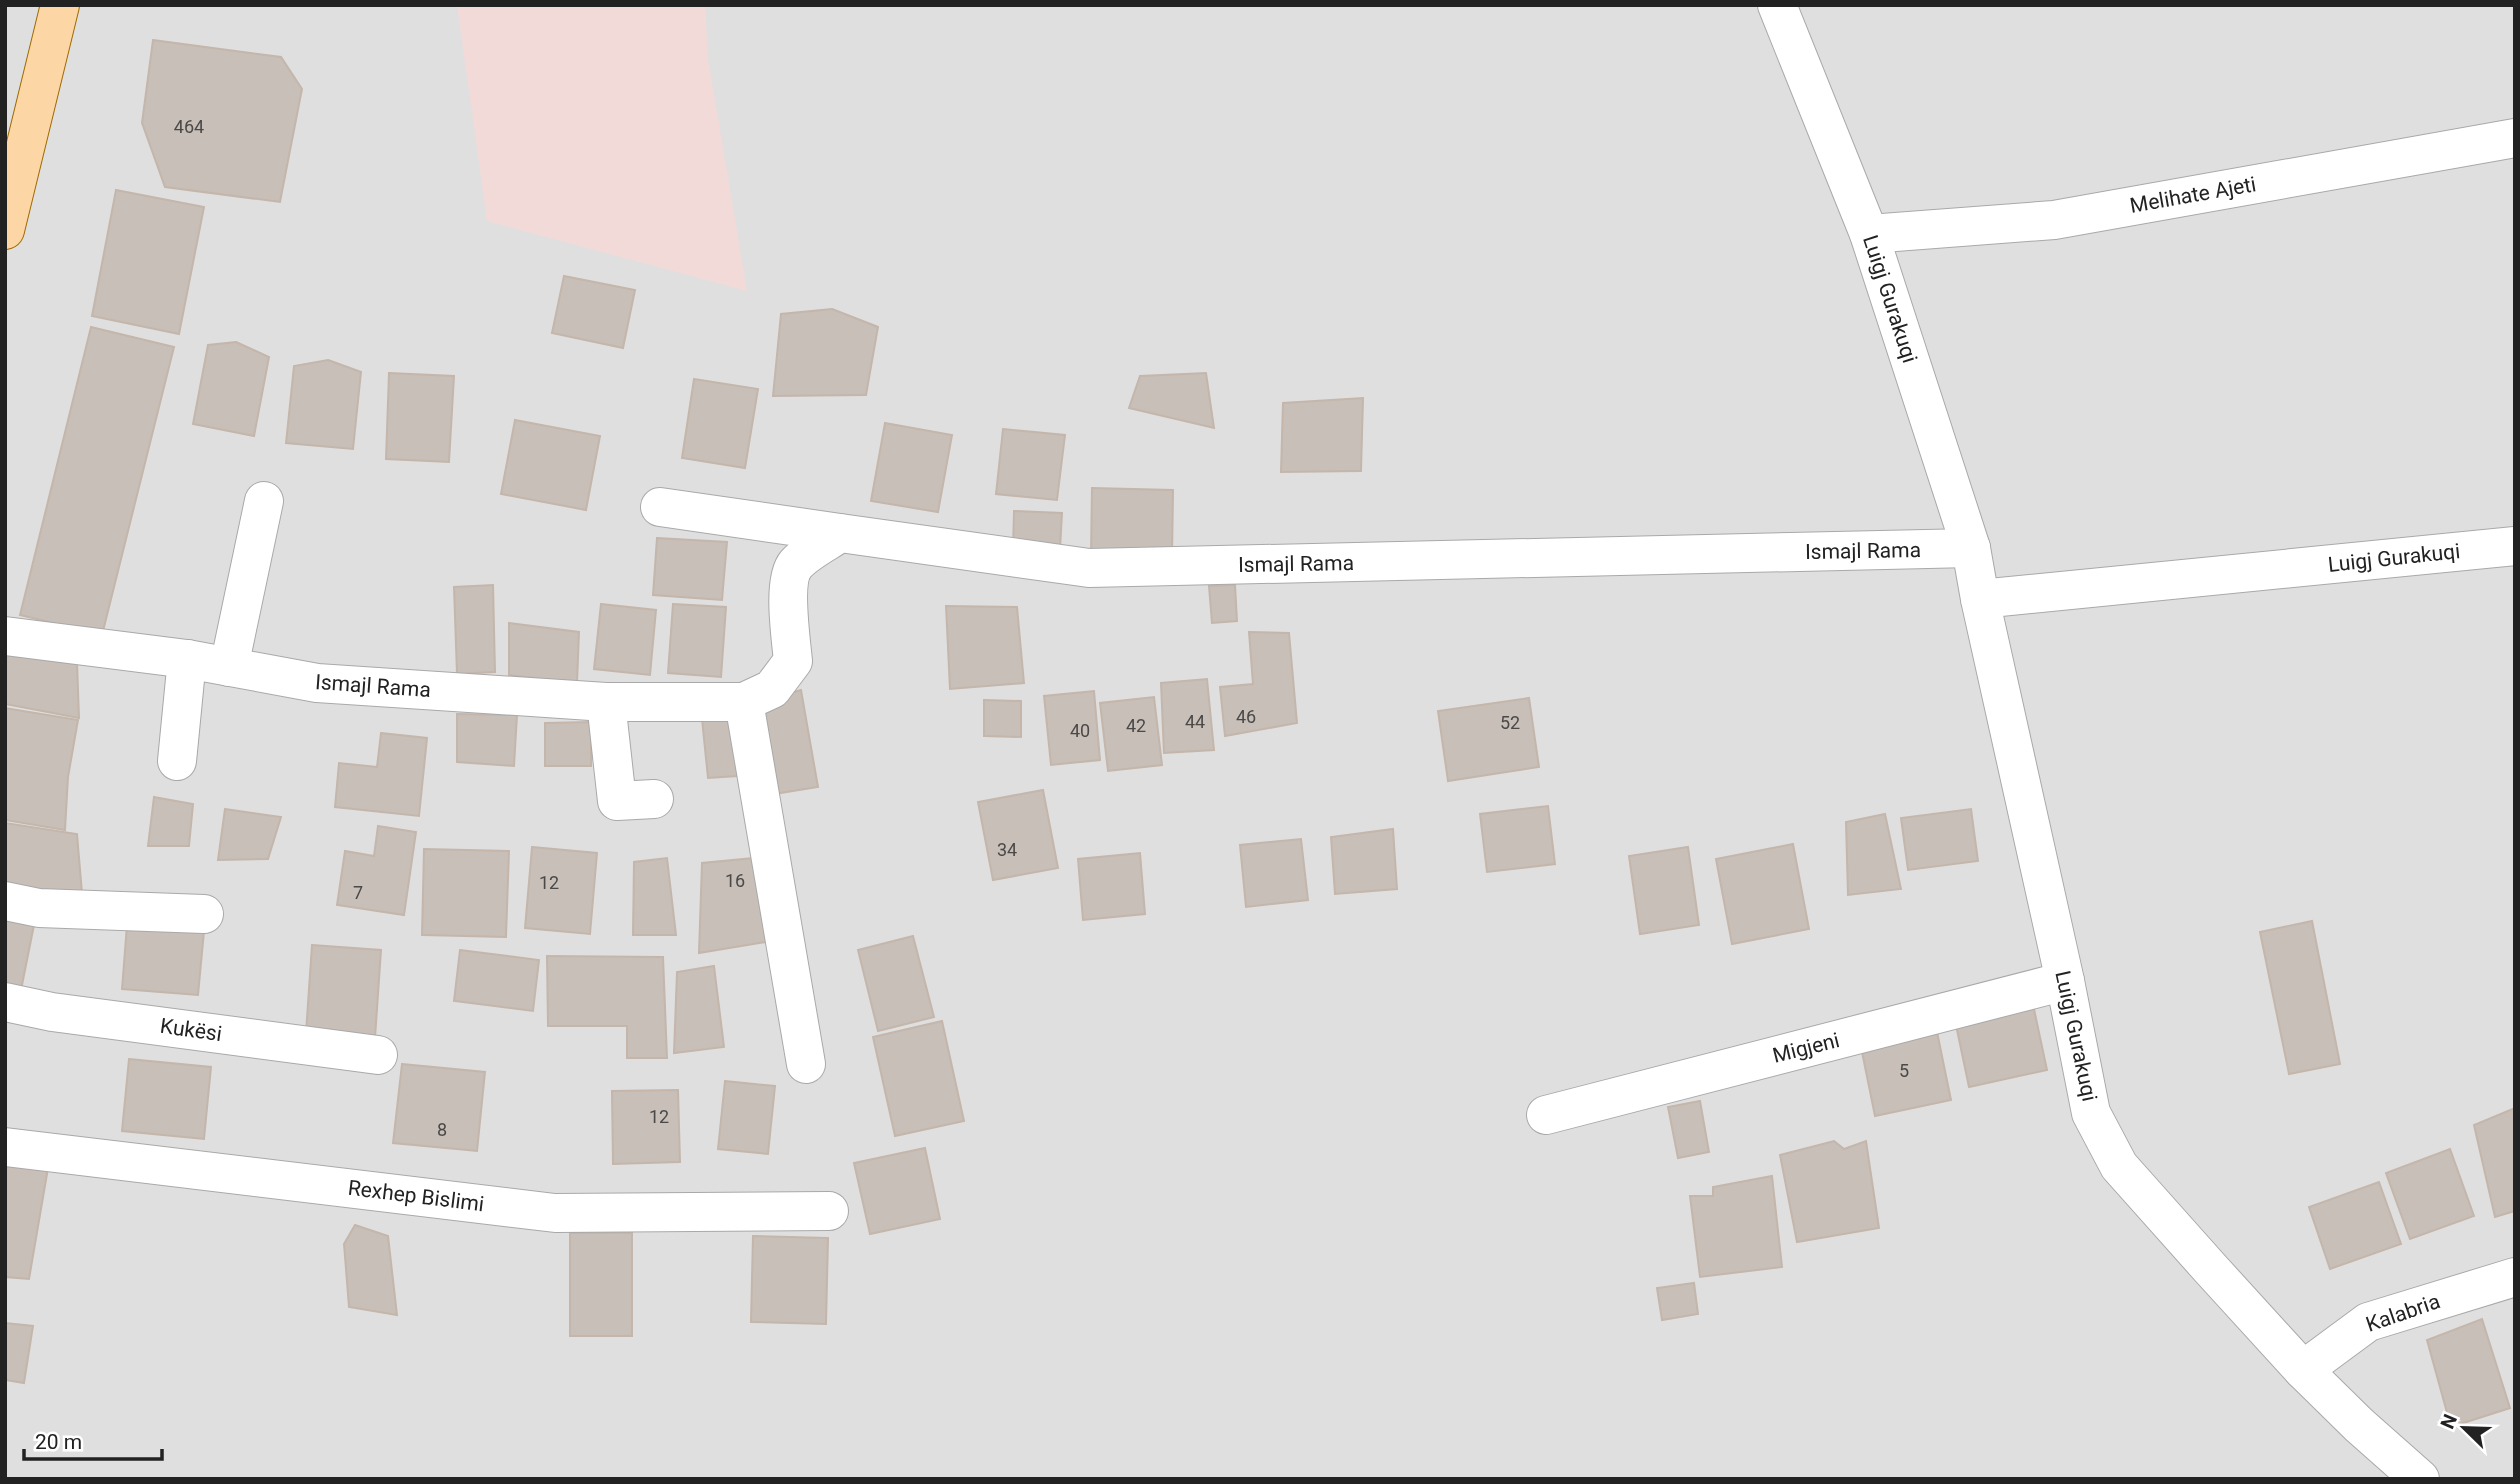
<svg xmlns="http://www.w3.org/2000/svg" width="2520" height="1484" font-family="Roboto,sans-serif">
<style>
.residential{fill:#e0dfdf}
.commercial{fill:#f2dad9}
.building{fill:#c7bfb8;stroke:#c4b6ab;stroke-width:2}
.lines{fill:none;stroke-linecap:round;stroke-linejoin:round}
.minor-casing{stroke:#a9a9a9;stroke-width:40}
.major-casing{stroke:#a06b00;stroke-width:40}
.minor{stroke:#fff;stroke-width:38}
.major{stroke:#fcd6a4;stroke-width:38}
.labels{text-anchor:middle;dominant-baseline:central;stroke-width:6;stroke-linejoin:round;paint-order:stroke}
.number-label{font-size:18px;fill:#4b4948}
.street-label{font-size:21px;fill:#222;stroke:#fff}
</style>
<rect width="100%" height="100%" fill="#f2efe9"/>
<rect class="residential" x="5" y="5" width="2510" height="1474"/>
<path class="commercial" d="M457 5H705L708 59 747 291 487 221Z"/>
<g class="building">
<path d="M153 40 281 57 302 89 280 202 165 187 142 123Z"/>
<path d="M116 190 204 207 179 334 92 316Z"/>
<path d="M564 276 635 290 623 348 552 333Z"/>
<path d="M832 309 878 327 866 395 773 396 781 314Z"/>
<path d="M91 327 174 347 102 635 20 615Z"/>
<path d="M236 342 269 357 254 436 193 424 208 345Z"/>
<path d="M328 360 361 372 353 449 286 443 294 366Z"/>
<path d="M389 373 454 376 449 462 386 459Z"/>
<path d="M1206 373 1214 428 1129 408 1140 376Z"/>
<path d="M694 379 758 389 745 468 682 458Z"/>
<path d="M1363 398 1361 471 1281 472 1283 403Z"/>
<path d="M515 420 600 436 586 510 501 494Z"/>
<path d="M885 423 952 435 938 512 871 501Z"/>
<path d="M1003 429 1065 435 1057 500 996 494Z"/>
<path d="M1092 488 1173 490 1172 556 1091 554Z"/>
<path d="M1014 511 1062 513 1060 550 1013 548Z"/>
<path d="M657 538 727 542 722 600 653 595Z"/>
<path d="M493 585 495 672 457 674 454 587Z"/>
<path d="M1235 585 1237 621 1212 623 1209 586Z"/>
<path d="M601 604 656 610 650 675 594 669Z"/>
<path d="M673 604 726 607 721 677 668 673Z"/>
<path d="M946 606 1017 607 1024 683 950 689Z"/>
<path d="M509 623 579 632 577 683 509 675Z"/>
<path d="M1249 632 1289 633 1297 723 1225 736 1220 687 1253 684Z"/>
<path d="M5 651 77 662 79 718 5 704Z"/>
<path d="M1207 679 1214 750 1164 753 1161 683Z"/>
<path d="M801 690 818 787 774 794 759 702Z"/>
<path d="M1094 691 1100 760 1051 765 1044 696Z"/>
<path d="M1154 697 1162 765 1108 771 1100 703Z"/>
<path d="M1529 698 1539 767 1448 781 1438 711Z"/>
<path d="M984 700 1021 701V737L984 736Z"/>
<path d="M5 708 78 720 68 777 65 830 5 820Z"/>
<path d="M457 714 517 715 514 766 457 762Z"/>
<path d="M733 716 738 776 708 778 702 719Z"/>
<path d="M591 722V766H545V723Z"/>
<path d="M381 733 427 738 419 816 335 807 339 763 377 767Z"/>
<path d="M1043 790 1058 868 993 880 978 802Z"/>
<path d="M154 797 193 804 189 846H148Z"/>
<path d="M1548 806 1555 864 1487 872 1480 814Z"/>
<path d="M225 809 281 817 268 859 218 860Z"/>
<path d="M1971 809 1978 861 1908 870 1901 818Z"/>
<path d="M1885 814 1901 889 1848 895 1846 822Z"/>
<path d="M5 823 77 834 82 893 5 887Z"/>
<path d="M378 826 416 832 404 915 337 905 345 851 374 856Z"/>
<path d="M1393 829 1397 889 1335 894 1331 837Z"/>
<path d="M1301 839 1308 900 1246 907 1240 845Z"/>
<path d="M1793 844 1809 929 1732 944 1716 859Z"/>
<path d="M532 847 597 853 590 934 525 928Z"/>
<path d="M1688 847 1699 925 1640 934 1629 856Z"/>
<path d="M424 849 509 851 506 937 422 935Z"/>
<path d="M1140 853 1145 914 1083 920 1078 859Z"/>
<path d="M765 857 772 941 699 953 702 863Z"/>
<path d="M667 858 676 935H633L634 862Z"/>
<path d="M5 914 35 920 20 995 5 992Z"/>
<path d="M2312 921 2340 1064 2289 1074 2260 932Z"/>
<path d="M127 925 204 931 198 995 122 989Z"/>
<path d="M913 936 934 1017 878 1031 858 950Z"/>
<path d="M312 945 381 950 375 1038 306 1033Z"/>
<path d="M460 950 539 960 533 1011 454 1001Z"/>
<path d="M547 956 663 957 667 1058H627V1026H548Z"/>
<path d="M714 966 724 1047 674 1053 677 972Z"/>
<path d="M2034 1009 2047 1070 1969 1087 1956 1025Z"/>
<path d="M942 1021 964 1121 895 1136 873 1037Z"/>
<path d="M1936 1027 1951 1100 1875 1116 1860 1042Z"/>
<path d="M129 1059 211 1067 204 1139 122 1131Z"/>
<path d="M402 1064 485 1072 477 1151 393 1143Z"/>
<path d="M725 1081 775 1086 768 1154 718 1149Z"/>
<path d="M678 1090 680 1162 613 1164 612 1091Z"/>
<path d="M1700 1101 1709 1152 1678 1158 1668 1107Z"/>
<path d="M2515 1108V1211L2495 1217 2474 1125Z"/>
<path d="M1834 1141 1844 1149 1866 1141 1879 1228 1797 1242 1780 1155Z"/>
<path d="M925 1148 940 1219 870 1234 854 1163Z"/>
<path d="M2450 1149 2474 1216 2410 1239 2386 1173Z"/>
<path d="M5 1163 48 1168 29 1279 5 1277Z"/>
<path d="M1772 1176 1782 1267 1700 1277 1690 1196H1713V1187Z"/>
<path d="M2379 1182 2401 1244 2330 1269 2309 1207Z"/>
<path d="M355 1225 388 1236 397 1315 349 1307 344 1244Z"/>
<rect x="570" y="1233" width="62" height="103"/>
<path d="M753 1236 828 1238 826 1324 751 1322Z"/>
<path d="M1694 1283 1698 1314 1662 1320 1657 1288Z"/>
<path d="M2482 1319 2510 1408 2451 1427 2427 1340Z"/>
<path d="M5 1323 33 1326 24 1383 5 1380Z"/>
</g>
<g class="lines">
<defs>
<g id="minor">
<path d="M1777 5 1869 234 1971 548 1980 599 2065 981 2091 1113 2119 1166 2209 1267 2303 1370 2359 1425 2420 1479"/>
<path d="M1869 234 2054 220 2515 138"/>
<path d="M660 507 840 533"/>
<path d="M1980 599 2515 546"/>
<path d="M5 636 187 659 317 683 606 702H744L772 689 793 661C791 640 782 580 796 564 807 552 827 542 840 533L1089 568 1971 548"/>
<path d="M229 667 264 501"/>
<path d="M606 702 617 801 654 799"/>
<path d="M744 702 806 1064"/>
<path d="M177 761 187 659"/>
<path d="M5 901 39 908 204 914"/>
<path d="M5 1002 52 1012 378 1055"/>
<path d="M1546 1115 2065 981"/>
<path d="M5 1147 555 1213 829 1211"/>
<path d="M2303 1370 2368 1322 2515 1277"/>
</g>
<path id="major" d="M5 230 60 5"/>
</defs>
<use href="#minor" class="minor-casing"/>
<use href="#major" class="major-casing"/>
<use href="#minor" class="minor"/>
<use href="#major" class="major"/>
</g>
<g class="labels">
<g class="number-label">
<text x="189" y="126">464</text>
<text x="1246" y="716">46</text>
<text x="1195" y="721">44</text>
<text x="1510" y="722">52</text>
<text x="1136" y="725">42</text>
<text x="1080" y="730">40</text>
<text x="1007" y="849">34</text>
<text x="735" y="880">16</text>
<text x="549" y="882">12</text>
<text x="358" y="892">7</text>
<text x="1904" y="1070">5</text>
<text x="659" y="1116">12</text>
<text x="442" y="1129">8</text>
</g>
<g class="street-label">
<text transform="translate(2193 195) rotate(-10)">Melihate Ajeti</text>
<text transform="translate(1890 299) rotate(72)">Luigj Gurakuqi</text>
<text transform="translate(1863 551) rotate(-1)">Ismajl Rama</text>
<text transform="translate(2394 558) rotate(-6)">Luigj Gurakuqi</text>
<text transform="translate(1296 564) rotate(-1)">Ismajl Rama</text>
<text transform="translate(373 686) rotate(4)">Ismajl Rama</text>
<text transform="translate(191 1030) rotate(8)">Kukësi</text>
<text transform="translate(2076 1036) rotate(78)">Luigj Gurakuqi</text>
<text transform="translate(1806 1048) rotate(-14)">Migjeni</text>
<text transform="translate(416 1196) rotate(7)">Rexhep Bislimi</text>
<text transform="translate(2403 1313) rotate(-19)">Kalabria</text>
</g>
</g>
<rect width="2520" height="1484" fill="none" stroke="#222222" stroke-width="14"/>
<g transform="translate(2464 1428) rotate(293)" stroke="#ffffff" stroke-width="5" paint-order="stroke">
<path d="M0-5L12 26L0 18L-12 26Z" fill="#222222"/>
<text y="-10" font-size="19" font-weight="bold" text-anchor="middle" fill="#222222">N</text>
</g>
<path d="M24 1449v10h138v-10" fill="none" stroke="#222222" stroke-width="3.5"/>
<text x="35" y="1449" font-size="21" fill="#222222" stroke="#ffffff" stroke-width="5" paint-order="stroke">20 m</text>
</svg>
